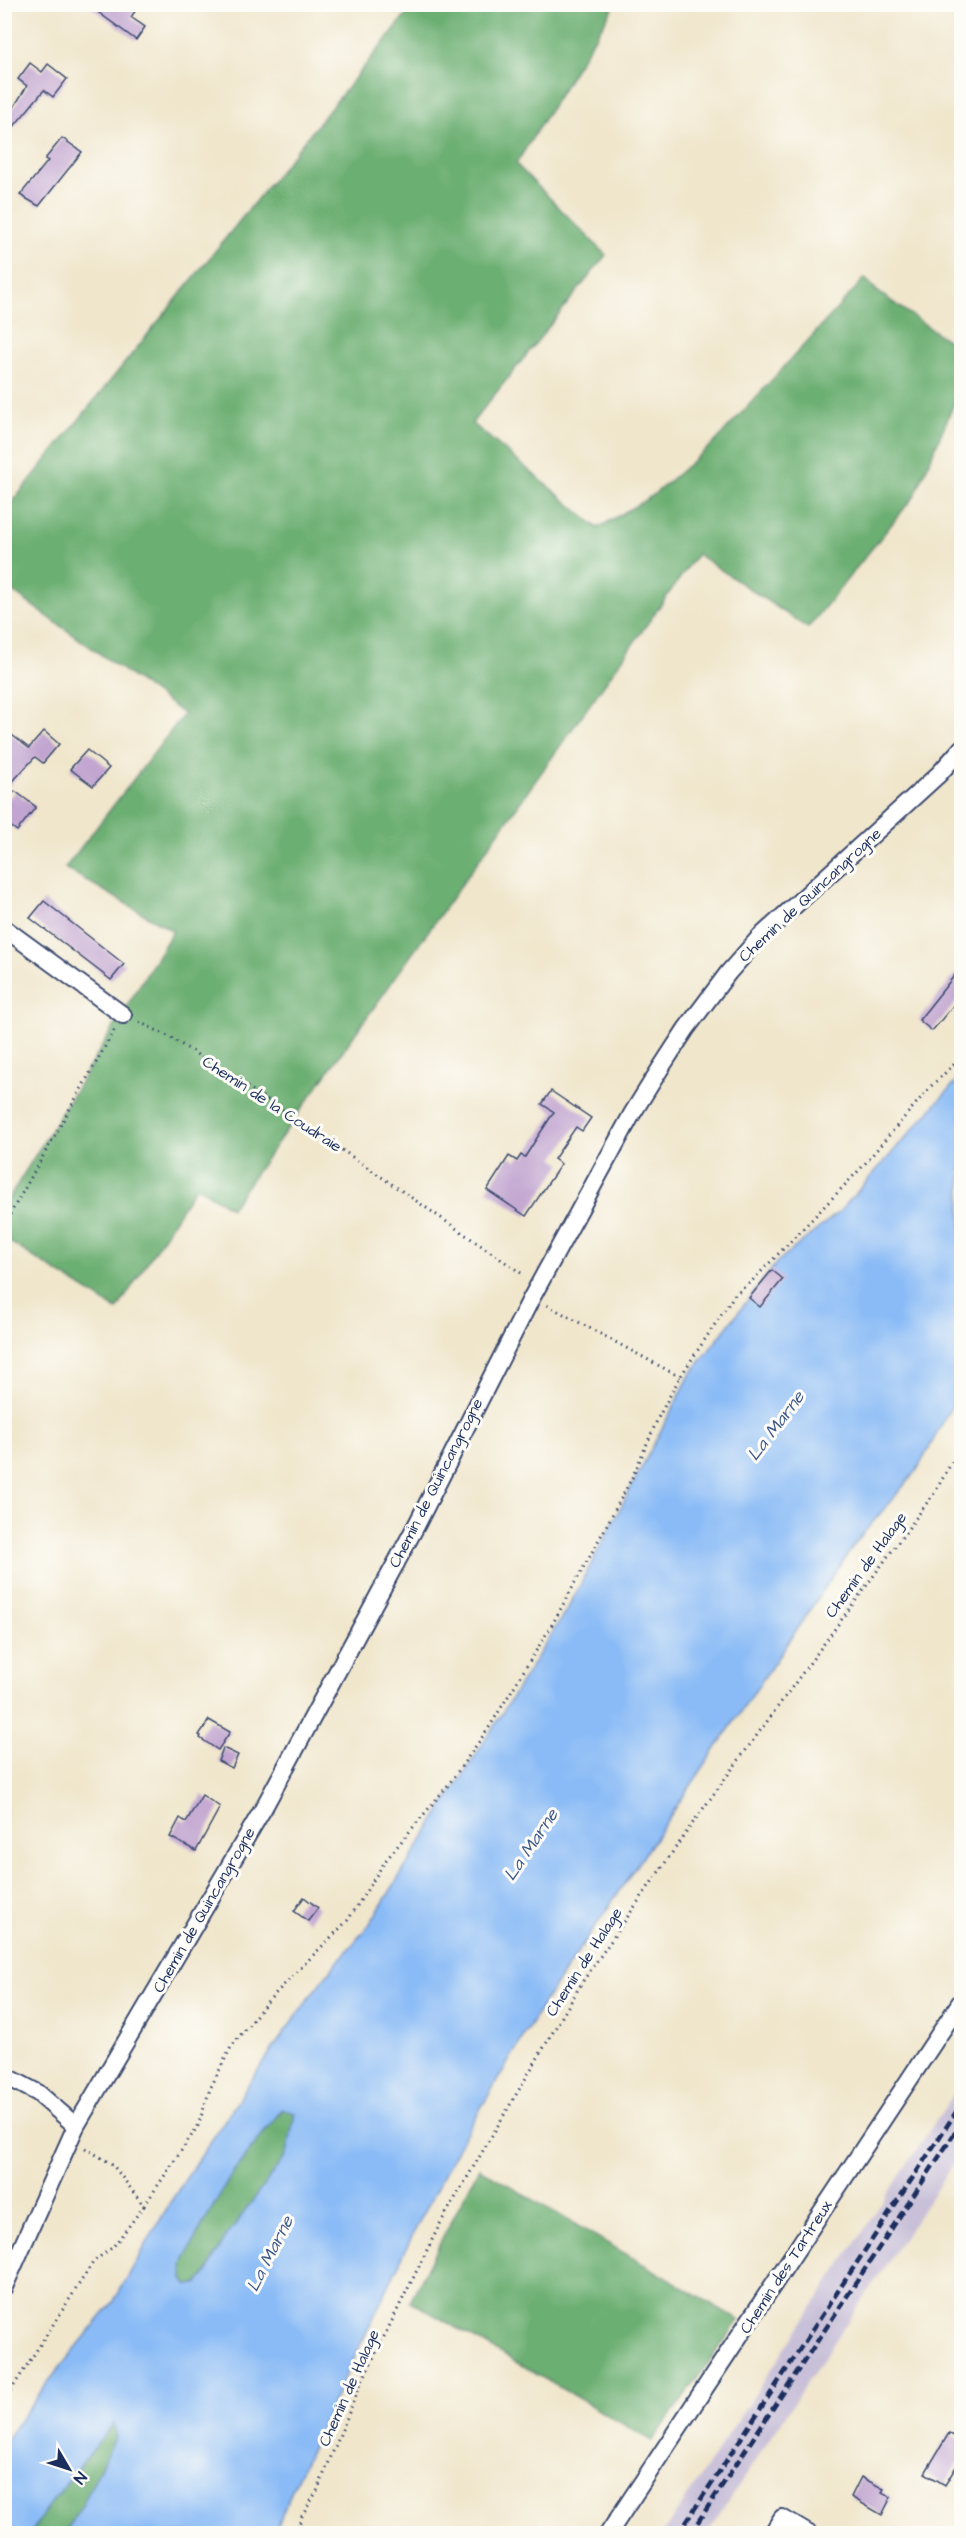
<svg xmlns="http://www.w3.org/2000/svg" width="966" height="2538" font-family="'Architects Daughter',sans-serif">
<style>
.industrial{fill:#c8bfd8}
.forest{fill:#6caf72;stroke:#446f68;stroke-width:1.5}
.water{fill:#8abbf6;stroke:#5275aa;stroke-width:1.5;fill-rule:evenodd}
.building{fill:#c1a4d0}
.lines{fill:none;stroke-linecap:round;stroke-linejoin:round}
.street-casing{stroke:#3b4a6e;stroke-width:20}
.path{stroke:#3b4a6e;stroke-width:3;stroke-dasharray:1.5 4.5;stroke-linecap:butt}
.street{stroke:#fff;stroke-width:16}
.rail{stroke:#1b2f5e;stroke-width:4.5;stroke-dasharray:9 4.5;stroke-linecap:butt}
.labels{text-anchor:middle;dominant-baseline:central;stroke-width:6;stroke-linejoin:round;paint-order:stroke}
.street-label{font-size:16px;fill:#1b2f5e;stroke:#fdfcf7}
.water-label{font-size:18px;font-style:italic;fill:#3c598c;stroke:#fdfcf7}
</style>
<rect width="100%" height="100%" fill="#fdfcf7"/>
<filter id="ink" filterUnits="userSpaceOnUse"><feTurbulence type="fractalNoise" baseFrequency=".0167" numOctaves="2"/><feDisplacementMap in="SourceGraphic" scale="12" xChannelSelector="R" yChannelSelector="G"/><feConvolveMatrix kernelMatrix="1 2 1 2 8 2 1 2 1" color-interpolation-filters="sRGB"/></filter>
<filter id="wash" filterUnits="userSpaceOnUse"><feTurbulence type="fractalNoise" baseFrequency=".008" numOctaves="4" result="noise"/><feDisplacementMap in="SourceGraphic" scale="24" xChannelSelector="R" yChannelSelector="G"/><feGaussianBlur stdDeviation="1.35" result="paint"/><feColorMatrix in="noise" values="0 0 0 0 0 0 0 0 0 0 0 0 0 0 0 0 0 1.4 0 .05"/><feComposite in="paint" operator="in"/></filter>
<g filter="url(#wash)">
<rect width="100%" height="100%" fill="#f0e6cc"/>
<path class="industrial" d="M961 2083V2152L707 2533H663Z"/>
<g class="forest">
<path d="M414 5H615L516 164 606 255 472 423 598 528 652 496 717 440 865 278 877 291 961 350V387L915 495 808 628 697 554 231 1208 196 1186 117 1310 5 1239 4 1206 173 931 65 868 184 714 5 586V511Z"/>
<path d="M283 2109 295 2113 287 2154 226 2237 208 2271 198 2284 188 2285 183 2279V2264L197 2234 233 2172Z"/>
<path d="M479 2168 739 2320 652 2441 410 2301Z"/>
<path d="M115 2422 116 2436 82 2506 65 2533 31 2534 46 2509Z"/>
</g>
<path class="water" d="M961 1076V1389L917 1470 856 1542 546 1999 463 2138 416 2228 292 2489 275 2533H65L82 2506 116 2436 114 2423 46 2509 31 2533H5L4 2442 45 2386 114 2301 171 2201 269 2054 323 1979 369 1925 568 1608 690 1375 777 1262 839 1212ZM282 2109 295 2113 287 2154 226 2237 208 2271 198 2284 188 2285 183 2279V2264L197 2234 233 2172Z"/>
<g id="blocks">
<g class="building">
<path d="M87 4H140L131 17 145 27 136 40Z"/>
<path d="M30 63 42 72 48 64 67 79 53 97 44 90 11 130 4 123 27 86 18 79Z"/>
<path d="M62 138 82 152 39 206 20 195 48 161 45 159Z"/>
<path d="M4 729 29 748 44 731 59 744 43 763 35 757 4 791Z"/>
<path d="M87 750 109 768 93 786 70 769Z"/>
<path d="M15 791 36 807 17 831 4 821V804Z"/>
<path d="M44 901 124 964 111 980 30 918Z"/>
<path d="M962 966V995L932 1031 919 1020Z"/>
<path d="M551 1091 591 1118 582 1131 576 1127 554 1159 561 1164 526 1216 487 1190 509 1156 517 1161 521 1155 525 1157 533 1144 554 1112 542 1104Z"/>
<path d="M772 1270 783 1279 760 1307 749 1298Z"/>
<path d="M209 1720 230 1732 218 1750 200 1738 201 1736 199 1735Z"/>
<path d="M223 1748 238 1755 232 1768 218 1761Z"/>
<path d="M202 1795 220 1807 196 1851 170 1837 180 1818 186 1822Z"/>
<path d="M304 1897 318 1908 308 1921 294 1911Z"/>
<path d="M949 2433 962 2441V2457L945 2485 925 2473Z"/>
<path d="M861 2477 884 2489 882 2492 891 2497 882 2515 851 2497Z"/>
</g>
</g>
</g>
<g filter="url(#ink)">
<use href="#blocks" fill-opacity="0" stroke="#3b4a6e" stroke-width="1.5"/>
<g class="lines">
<defs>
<g id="street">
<path d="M4 928 123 1015"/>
<path d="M4 2075 38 2093 76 2126"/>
<path d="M4 2287 76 2126 263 1809 417 1524 532 1297 632 1114 660 1069 686 1029 728 973 758 939 939 774 962 748"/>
<path d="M608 2534 962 2000"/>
<path d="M772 2534 782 2518 809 2534"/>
</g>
</defs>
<use href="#street" class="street-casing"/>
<g class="path">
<path d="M139 1022 168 1036 297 1119 524 1275"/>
<path d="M4 1225 115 1029"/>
<path d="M547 1305 680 1377"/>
<path d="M85 2148 112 2164 144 2206 198 2126 210 2089 231 2047 266 2003 348 1920 386 1860 449 1784 490 1726 553 1623 602 1534 632 1478 659 1416 680 1377 735 1294 752 1281 820 1211 862 1167 931 1086 962 1057"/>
<path d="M4 2401 94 2261 113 2247 144 2206"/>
<path d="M296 2534 302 2516 317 2491 361 2383 441 2222 583 1981 697 1817 935 1492 962 1444"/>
</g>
<use href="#street" class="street"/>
<g class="rail">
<path d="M678 2534 962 2103"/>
<path d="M690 2534 962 2122"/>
</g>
</g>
</g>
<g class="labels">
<g class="street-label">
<text transform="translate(810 895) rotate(-43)">Chemin de Quincangrogne</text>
<text transform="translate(272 1104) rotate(33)">Chemin de la Coudraie</text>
<text transform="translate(436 1483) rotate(-63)">Chemin de Quincangrogne</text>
<text transform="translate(866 1565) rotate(-54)">Chemin de Halage</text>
<text transform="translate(204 1910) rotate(-60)">Chemin de Quincangrogne</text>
<text transform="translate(584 1962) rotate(-57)">Chemin de Halage</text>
<text transform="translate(786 2267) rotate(-57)">Chemin des Tartreux</text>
<text transform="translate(349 2388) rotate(-66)">Chemin de Halage</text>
</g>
<g class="water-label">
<text transform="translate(776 1426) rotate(-53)">La Marne</text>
<text transform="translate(531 1845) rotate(-56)">La Marne</text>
<text transform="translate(270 2254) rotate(-63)">La Marne</text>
</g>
</g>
<rect width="966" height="2538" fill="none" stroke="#fdfcf7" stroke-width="24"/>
<g transform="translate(69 2469) rotate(129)" stroke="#fdfcf7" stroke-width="4.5" paint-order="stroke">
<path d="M0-4.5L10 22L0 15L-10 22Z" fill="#1b2f5e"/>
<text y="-9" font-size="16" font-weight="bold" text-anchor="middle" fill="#1b2f5e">N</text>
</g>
</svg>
